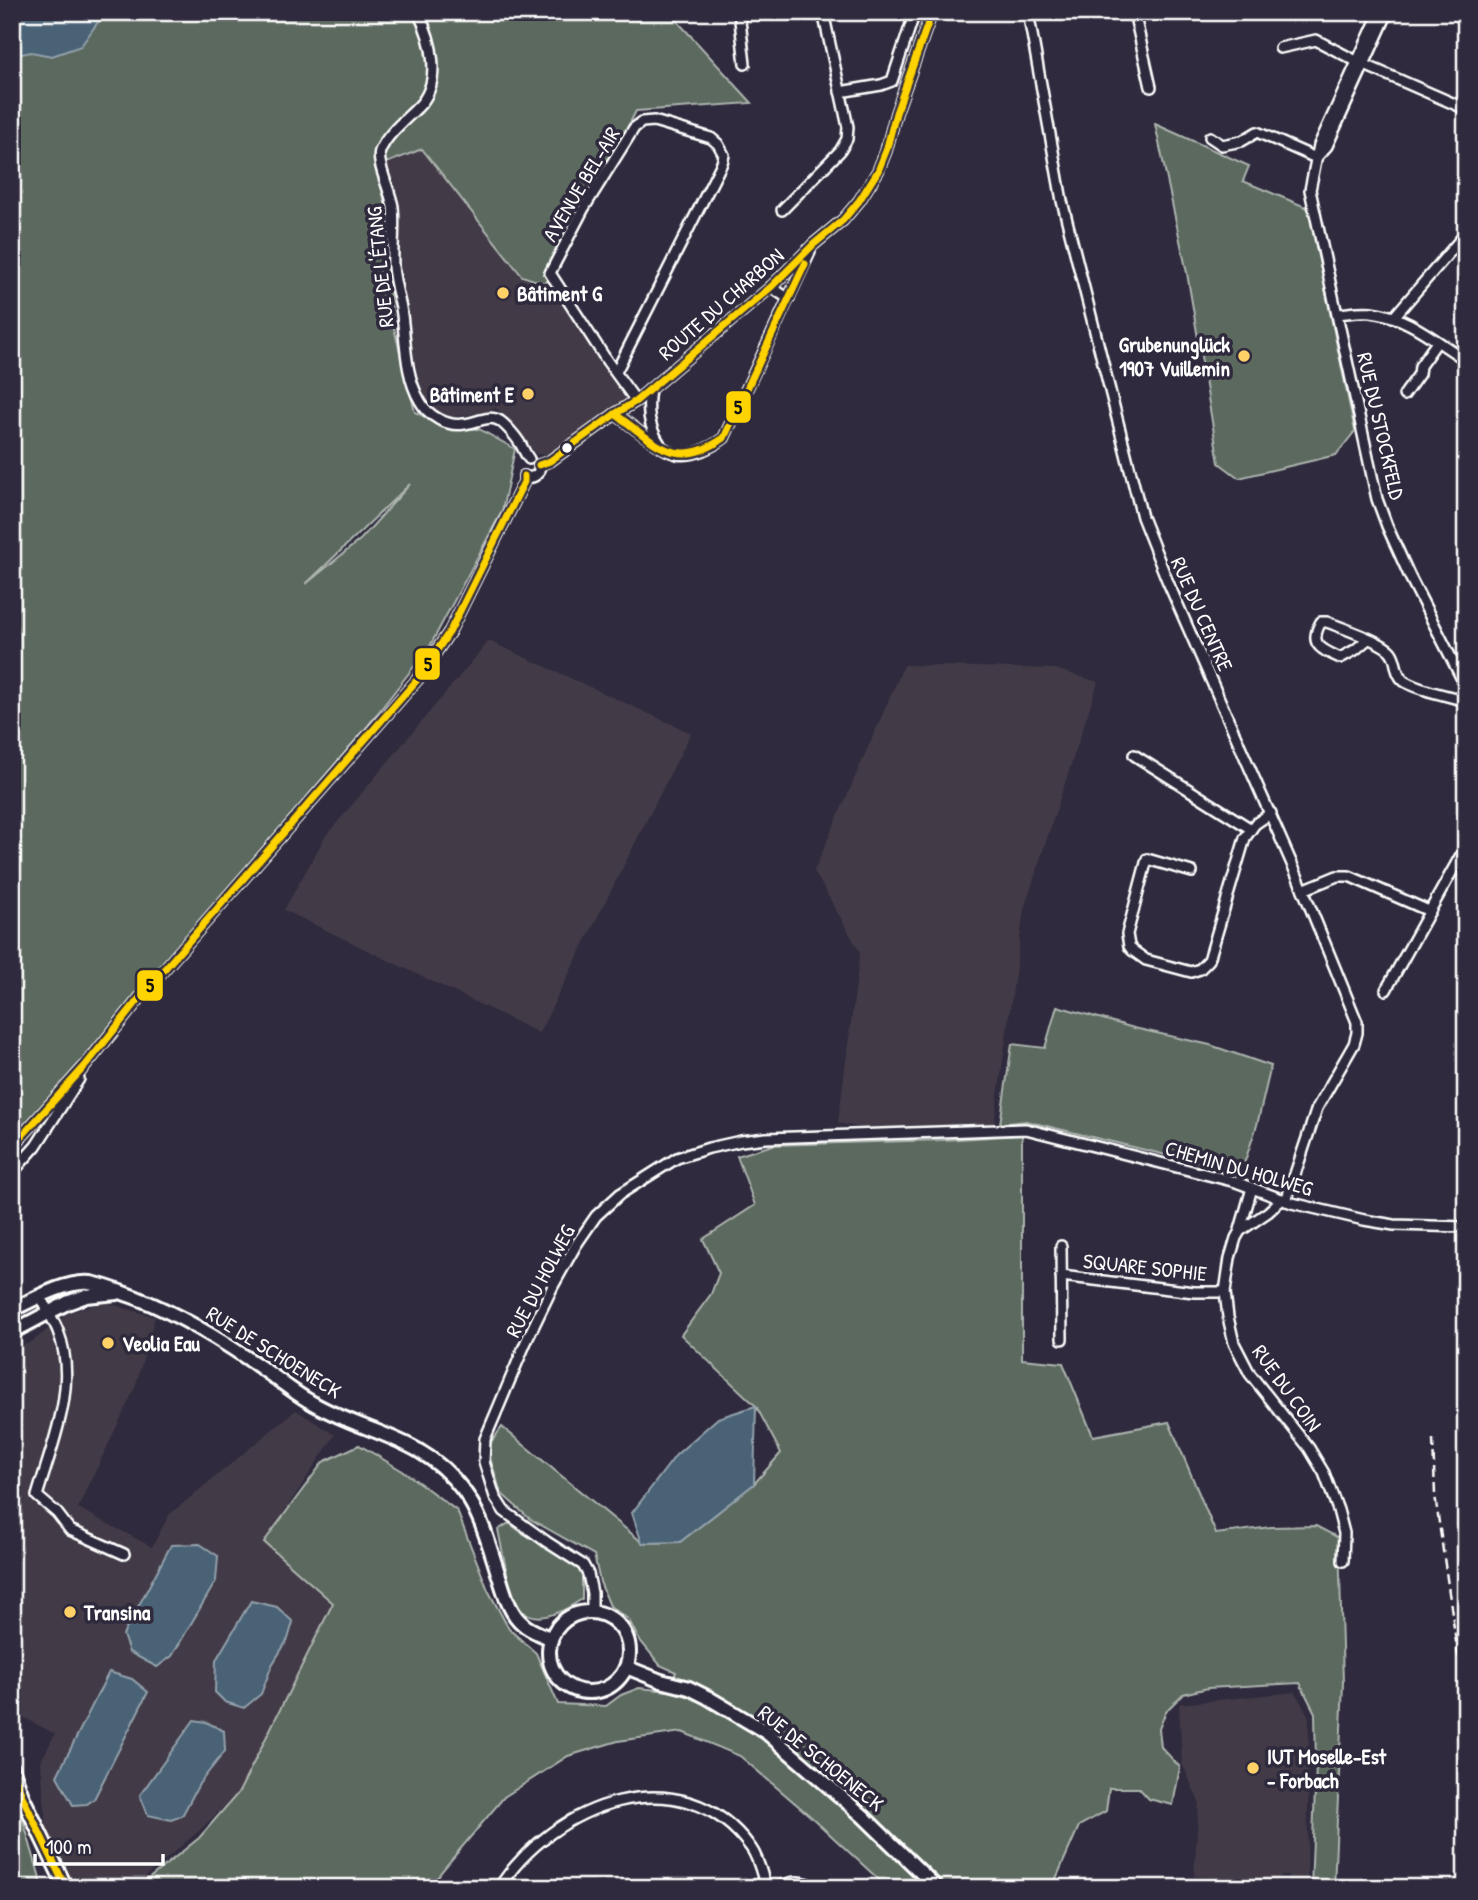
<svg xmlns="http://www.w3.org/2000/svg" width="1478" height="1900" font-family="'Patrick Hand',sans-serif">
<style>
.built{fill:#433a47}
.green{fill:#5b695f;stroke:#adb4af;stroke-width:2;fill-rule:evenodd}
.water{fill:#4a6275;stroke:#92a1ac;stroke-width:2}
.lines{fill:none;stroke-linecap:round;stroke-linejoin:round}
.street-casing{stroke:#fff;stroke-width:14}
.secondary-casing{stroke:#fff;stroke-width:18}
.street{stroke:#2f2a3d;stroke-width:9}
.secondary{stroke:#2f2a3d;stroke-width:12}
.rail{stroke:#fff;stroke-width:2.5;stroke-dasharray:10 5;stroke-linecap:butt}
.bus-1-casing{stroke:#2f2a3d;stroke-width:12}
.bus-1{stroke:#ffd300;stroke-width:7}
.poi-dot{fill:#ffd166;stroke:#2f2a3d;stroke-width:2.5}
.bus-dot{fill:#fff;stroke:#2f2a3d;stroke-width:2.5}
.labels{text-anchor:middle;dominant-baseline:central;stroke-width:7;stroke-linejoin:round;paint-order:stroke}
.street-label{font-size:21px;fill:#fff;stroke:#2f2a3d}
.poi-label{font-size:21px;font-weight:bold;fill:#fff;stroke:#2f2a3d;text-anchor:start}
.line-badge{stroke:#2f2a3d;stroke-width:2.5}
.pale-badge-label{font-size:19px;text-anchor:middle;font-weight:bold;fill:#111}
</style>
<rect width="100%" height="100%" fill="#2f2a3d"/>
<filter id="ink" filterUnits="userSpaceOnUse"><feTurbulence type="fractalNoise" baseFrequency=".0143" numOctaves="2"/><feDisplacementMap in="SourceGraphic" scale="14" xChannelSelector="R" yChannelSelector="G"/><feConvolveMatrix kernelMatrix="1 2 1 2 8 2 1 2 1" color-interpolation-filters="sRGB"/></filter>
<g filter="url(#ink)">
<g class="built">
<path d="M422 149 522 276 550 280 618 381 626 402 551 455 536 454 496 408 487 412 446 418 435 414 425 405 416 378 397 264V214L386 163Z"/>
<path d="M489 641 691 733 539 1033 284 910 325 837Z"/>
<path d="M904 665 1055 669 1098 682 1024 909 994 1124 865 1129 838 1123 860 952 814 871Z"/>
<path d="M104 1302 155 1317 135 1388 78 1508 152 1547 169 1515 296 1410 335 1435 264 1542 333 1603 239 1792 199 1831 132 1888H76L59 1860 46 1825 41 1761 55 1734 12 1711V1350L33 1341 68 1313Z"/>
<path d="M1295 1692 1309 1717 1307 1888H1287L1288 1875H1282L1276 1882 1194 1876 1199 1802 1182 1763 1179 1704Z"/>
</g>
<g class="green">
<path d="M12 12H669L752 103 636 111 550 280 543 283 522 276 422 149 376 167 385 202 386 250 393 324 415 412 447 428 479 429 515 449 502 511 430 646 366 728 12 1142ZM410 484 361 539 306 584Z"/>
<path d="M1155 124 1249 166 1243 181 1308 208 1355 431 1336 455 1239 478 1219 463 1187 273Z"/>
<path d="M1057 1006 1134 1028 1210 1045 1271 1066 1257 1125 1242 1170 1170 1156 1026 1121 1000 1124 1012 1044 1045 1048Z"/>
<path d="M1022 1135V1359L1063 1363 1093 1436 1169 1422 1216 1534 1271 1527 1316 1526 1339 1538 1343 1683 1334 1888H1311L1316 1764 1315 1713 1300 1683 1208 1688 1183 1694 1166 1711 1159 1729 1161 1747 1180 1767 1173 1805 1149 1799 1139 1788H1109L1106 1811 1079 1826 1052 1888H888L809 1815 740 1756 682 1732 618 1741 568 1756 504 1797 441 1872 431 1888H137L199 1838 239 1792 333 1603 264 1542 323 1462 359 1445 406 1473 457 1511 488 1590 509 1629 536 1653 558 1704 606 1706 621 1695 639 1688 668 1691 676 1672 660 1665 638 1638 629 1620 610 1606 600 1582 594 1555 530 1519 501 1493 487 1448 502 1427 643 1543 680 1542 754 1484 781 1453 756 1406 681 1335 711 1294 719 1273 703 1239 755 1205 737 1156 773 1145 942 1140Z"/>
<path d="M509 1523 522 1533 576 1563 582 1576V1599C566 1610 539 1626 521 1610 510 1600 502 1547 498 1530Z"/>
<path d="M12 1799 23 1820 43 1888H12Z"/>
</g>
<g class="water">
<path d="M12 12H105L81 46 52 56 31 52 12 56Z"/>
<path d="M756 1406 754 1484 680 1542 642 1543 632 1513 676 1455 718 1418Z"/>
<path d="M200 1544 218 1556 216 1581 172 1656 157 1667 129 1652 123 1635 171 1545Z"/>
<path d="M251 1601 277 1607 293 1622 288 1639 272 1665 261 1694 244 1708 225 1702 215 1692 216 1660Z"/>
<path d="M109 1672 132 1679 148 1692 94 1799 87 1804 73 1805 57 1776Z"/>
<path d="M194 1720 206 1722 224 1731 225 1751 199 1784 182 1816 171 1820 148 1815 140 1795Z"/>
</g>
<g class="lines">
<defs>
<g id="street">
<path d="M418 12C432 40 443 82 418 107 405 120 387 134 380 151 376 163 391 192 393 207 395 227 392 247 393 266 394 280 398 294 401 308 406 338 404 374 420 401 428 416 447 427 464 424 476 423 489 414 500 421 507 426 517 438 521 445 524 450 525 454 529 459"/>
<path d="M739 12 745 64"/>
<path d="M1028 12 1062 201 1142 517 1167 580 1299 880 1357 1022V1033L1354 1044 1317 1108 1286 1201"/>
<path d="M1134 12 1151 87"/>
<path d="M1380 12 1319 145 1310 190 1377 499 1387 526 1410 577 1466 687"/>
<path d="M1280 48 1316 40 1358 62 1466 109"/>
<path d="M840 92 881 85 892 81 915 12"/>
<path d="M1210 137 1222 145 1242 141 1257 132 1316 158"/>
<path d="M1317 157 1327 146 1388 12"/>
<path d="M782 210 840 151 847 139 848 127 823 12"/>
<path d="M771 287 789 299"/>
<path d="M1338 314C1349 313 1360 311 1371 312 1408 316 1435 341 1466 360"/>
<path d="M1394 317 1466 233"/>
<path d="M616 372 722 163 724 155 718 144 711 138 654 121 642 122 634 128 584 208 550 273 607 361 636 401"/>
<path d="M650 389C647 410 648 426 660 444"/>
<path d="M1404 395 1419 374 1420 366 1437 342"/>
<path d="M615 414C630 424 660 450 677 454 693 457 712 447 724 438L810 252"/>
<path d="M539 465 550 461 615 414 636 401 771 287 814 244 843 220 859 201 878 171 886 151 896 113 932 12"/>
<path d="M524 476C533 480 541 474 539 465"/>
<path d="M1368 639 1355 650 1340 658C1321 649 1308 645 1321 622H1327C1340 627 1384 642 1391 652 1398 661 1394 673 1404 681 1417 690 1450 696 1466 701"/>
<path d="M1134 755 1251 829"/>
<path d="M1192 872 1147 859 1127 934 1129 946 1132 950 1146 960 1191 972 1200 969 1209 960 1245 838 1255 824 1271 813"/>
<path d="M1303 890 1337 876H1349L1429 911"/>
<path d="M1386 990 1461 855 1466 851"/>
<path d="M12 1147 86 1065 147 989 417 680 450 631 524 482V476"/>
<path d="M12 1173 36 1146 79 1079"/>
<path d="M1282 1199 1268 1212 1240 1231 1236 1238 1230 1258 1225 1292 1228 1317 1234 1343 1250 1374 1309 1448 1324 1473 1338 1510 1344 1533 1343 1561"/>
<path d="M1240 1230 1252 1188"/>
<path d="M1061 1246 1062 1339"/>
<path d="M1061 1276 1194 1292H1225"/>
<path d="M41 1297C46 1308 53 1319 58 1331 79 1385 52 1444 37 1496L57 1513 70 1530 124 1554"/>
<path d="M592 1612V1593L588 1574 583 1565 547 1542 504 1511 495 1497 484 1462 485 1439 526 1342 553 1286 576 1245 596 1216 620 1194 677 1158 709 1148 741 1141 766 1138 1026 1129 1236 1182 1292 1203 1364 1220 1394 1225 1466 1227"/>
<path d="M499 1888C551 1805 683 1753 751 1848 759 1859 762 1875 766 1888"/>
<path d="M776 1888C792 1881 801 1879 816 1888"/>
</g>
<g id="secondary">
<path d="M12 1310C34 1299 67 1280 91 1283 107 1286 122 1293 137 1298 185 1317 228 1344 270 1374 283 1383 295 1393 309 1401 363 1434 421 1434 463 1490 481 1514 489 1545 498 1573 504 1590 508 1612 523 1624 530 1631 542 1634 551 1639"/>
<path d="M12 1332 67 1303 86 1296 117 1293"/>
<circle cx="589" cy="1652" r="40"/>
<path d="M626 1667 661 1681 689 1688 707 1697 766 1732 863 1816 937 1888"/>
<path d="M12 1768 22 1796 66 1888"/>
</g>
</defs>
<use href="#street" class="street-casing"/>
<use href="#secondary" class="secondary-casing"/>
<use href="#street" class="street"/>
<use href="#secondary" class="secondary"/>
<path class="rail" d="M1433 1439 1435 1495 1466 1711"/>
<defs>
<g id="bus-1">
<path d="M615 414C655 442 675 472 724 438L805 264"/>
<path d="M539 465 550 461 615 414 636 401 771 287 814 244 843 220 859 201 878 171 886 151 896 113 932 12"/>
<path d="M12 1147 86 1065 147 989 417 680 450 631 524 482V476"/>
<path d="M12 1769 22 1796 66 1888"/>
</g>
</defs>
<use href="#bus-1" class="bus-1-casing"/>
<use href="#bus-1" class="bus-1"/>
</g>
</g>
<g class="poi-dot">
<circle cx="503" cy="293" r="7"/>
<circle cx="1244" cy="356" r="7"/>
<circle cx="528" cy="394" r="7"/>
<circle cx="108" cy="1343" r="7"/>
<circle cx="70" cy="1612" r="7"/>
<circle cx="1253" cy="1768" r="7"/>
</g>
<circle class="bus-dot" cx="567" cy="448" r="6"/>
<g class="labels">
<g class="street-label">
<text transform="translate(581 184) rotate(-59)">AVENUE BEL-AIR</text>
<text transform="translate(380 267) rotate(-96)">RUE DE L'ÉTANG</text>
<text transform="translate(721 304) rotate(-41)">ROUTE DU CHARBON</text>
<text transform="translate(1381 426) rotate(77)">RUE DU STOCKFELD</text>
<text transform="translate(1202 614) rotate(66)">RUE DU CENTRE</text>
<text transform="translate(1239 1168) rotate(16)">CHEMIN DU HOLWEG</text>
<text transform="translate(1145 1267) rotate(6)">SQUARE SOPHIE</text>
<text transform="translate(540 1281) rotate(-62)">RUE DU HOLWEG</text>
<text transform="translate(274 1352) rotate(32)">RUE DE SCHOENECK</text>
<text transform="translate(1287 1388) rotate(54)">RUE DU COIN</text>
<text transform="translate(821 1758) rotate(39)">RUE DE SCHOENECK</text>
</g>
<g class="poi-label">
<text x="517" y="293">Bâtiment G</text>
<text x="1230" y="344" text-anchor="end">Grubenunglück<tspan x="1230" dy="24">1907 Vuillemin</tspan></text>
<text x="514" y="394" text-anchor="end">Bâtiment E</text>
<text x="122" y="1343">Veolia Eau</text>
<text x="84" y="1612">Transina</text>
<text x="1267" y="1756">IUT Moselle-Est<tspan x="1267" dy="24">- Forbach</tspan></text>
</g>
</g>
<g class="line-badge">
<rect x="725" y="390" width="27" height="34" rx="7" fill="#ffd300"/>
<rect x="414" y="647" width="27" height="34" rx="7" fill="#ffd300"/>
<rect x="136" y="969" width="28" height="33" rx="7" fill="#ffd300"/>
</g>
<g class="pale-badge-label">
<text x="738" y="414">5</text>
<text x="428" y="671">5</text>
<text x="150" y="992">5</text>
</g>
<rect width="1478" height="1900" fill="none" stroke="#2f2a3d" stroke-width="42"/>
<rect x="21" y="21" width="1436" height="1858" fill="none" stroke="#fff" stroke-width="2.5" filter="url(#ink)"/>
<path d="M35 1854v10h128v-10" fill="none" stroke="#ffffff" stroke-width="3.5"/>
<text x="46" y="1854" font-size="21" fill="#ffffff" stroke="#2f2a3d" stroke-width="5" paint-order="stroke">100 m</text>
</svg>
